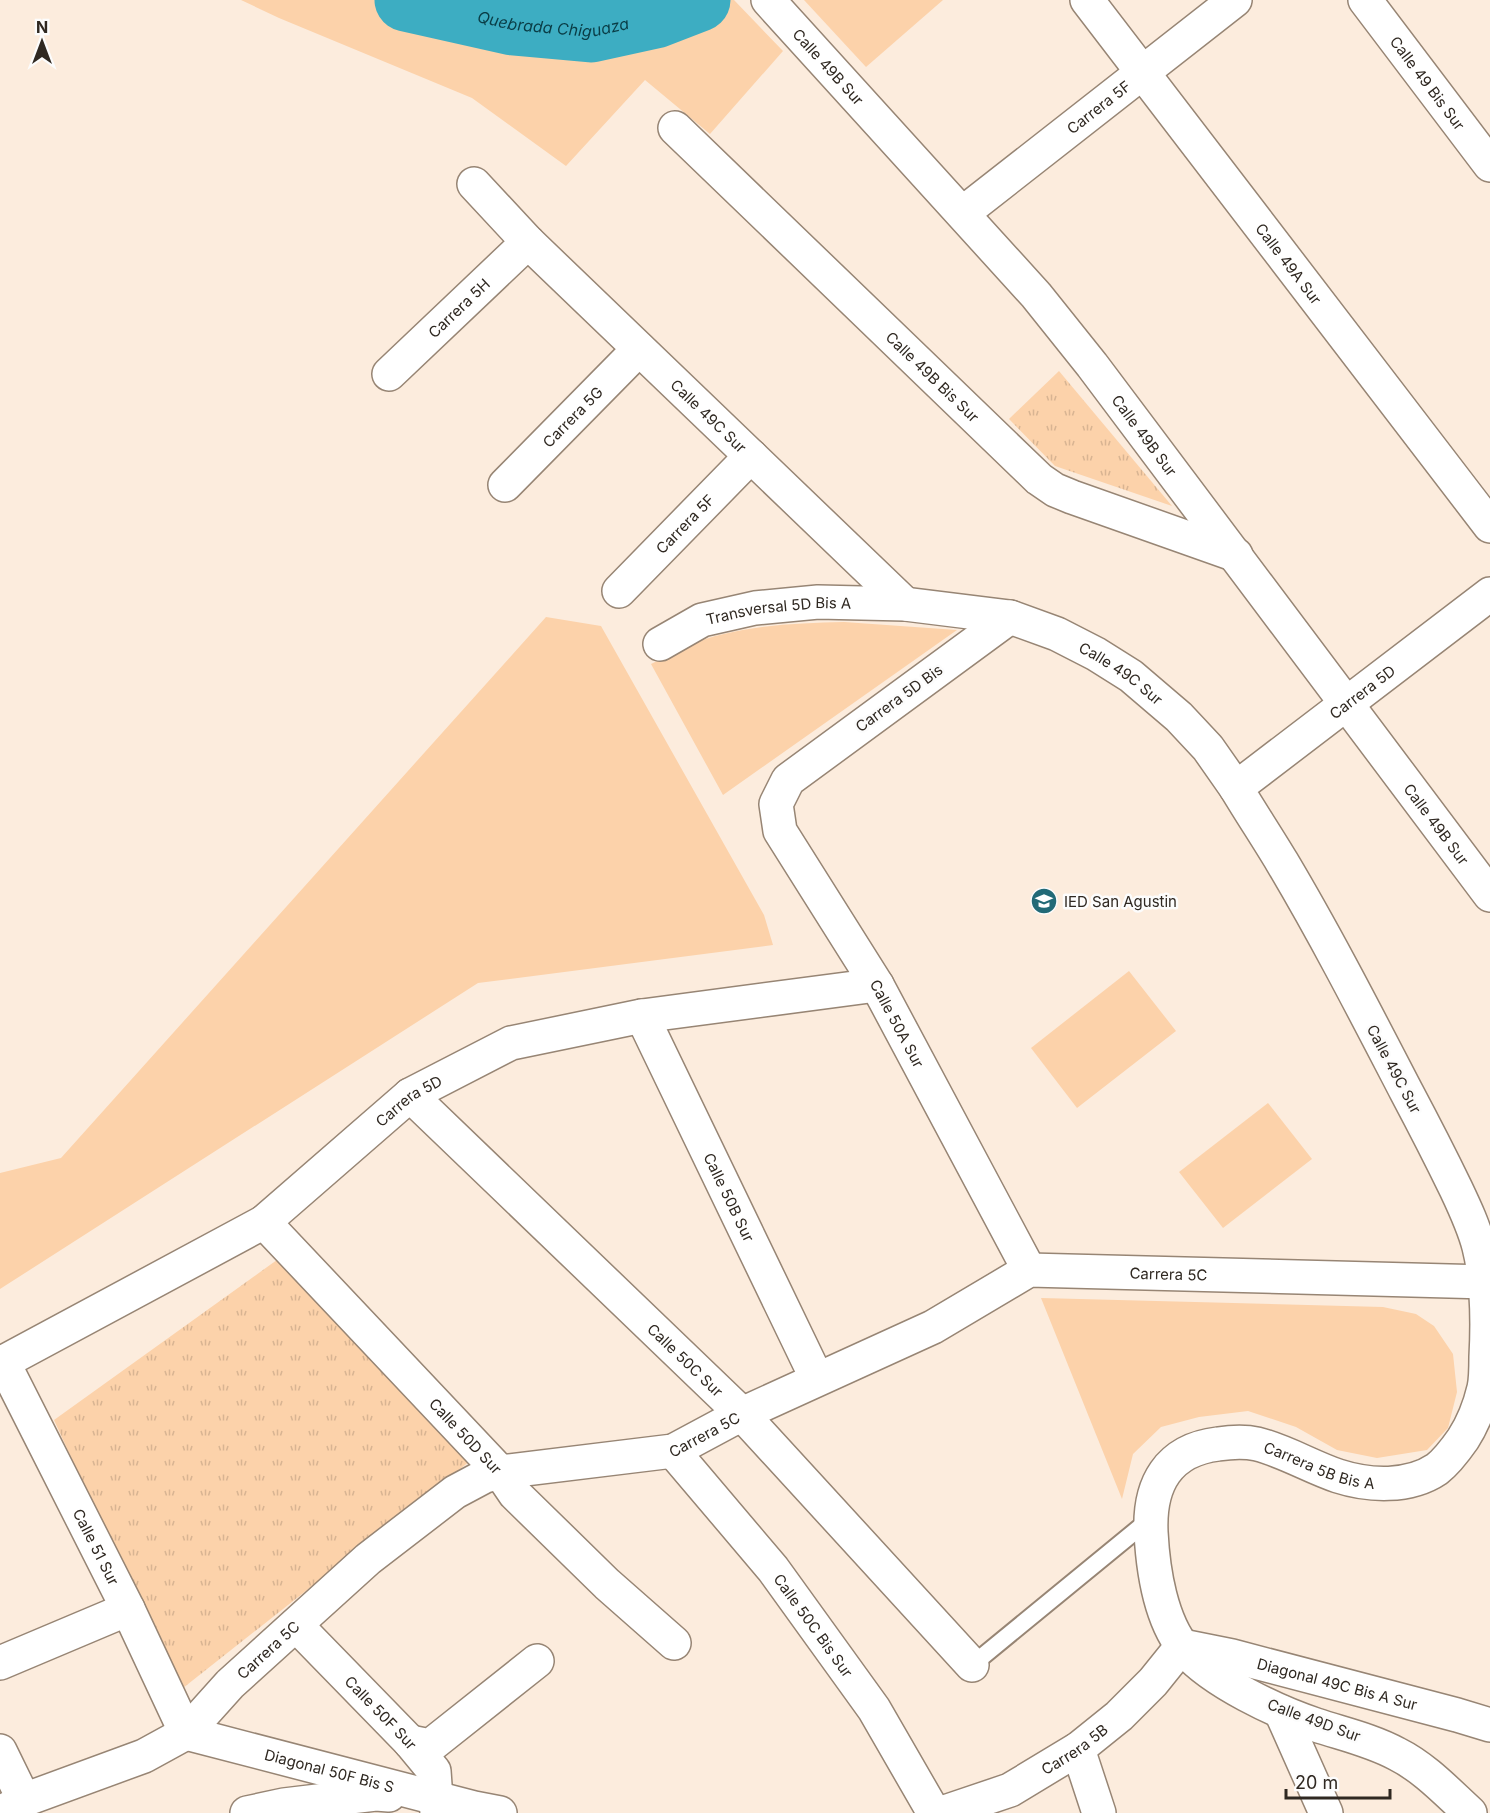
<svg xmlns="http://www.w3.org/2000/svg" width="1490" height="1813" font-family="Inter,sans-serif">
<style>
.grass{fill:#fcd2aa}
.park{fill:url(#park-tufts)}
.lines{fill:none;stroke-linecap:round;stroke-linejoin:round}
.river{stroke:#3dadc2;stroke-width:63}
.lane-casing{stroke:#978574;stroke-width:20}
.street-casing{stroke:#978574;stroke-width:36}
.secondary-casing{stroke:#978574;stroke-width:36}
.lane{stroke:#fff;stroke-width:16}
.street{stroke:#fff;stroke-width:33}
.secondary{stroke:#fff;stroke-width:33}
.labels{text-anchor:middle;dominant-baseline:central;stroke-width:5;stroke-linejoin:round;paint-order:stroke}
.street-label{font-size:15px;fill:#2f2821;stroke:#fcfcfc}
.poi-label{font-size:15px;fill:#2f2821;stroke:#fcfcfc;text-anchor:start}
.water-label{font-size:16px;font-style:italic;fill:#0a3d46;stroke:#fcfcfc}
</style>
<defs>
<pattern id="park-tufts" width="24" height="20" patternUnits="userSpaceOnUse" patternTransform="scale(1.5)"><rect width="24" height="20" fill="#fcd2aa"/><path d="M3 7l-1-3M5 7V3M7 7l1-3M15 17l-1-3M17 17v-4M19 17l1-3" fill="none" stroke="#d8b492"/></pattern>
</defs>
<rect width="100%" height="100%" fill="#fcecdd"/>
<g class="grass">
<path d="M241 0H734L783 51 710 134 645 80 566 166 472 98 279 18Z"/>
<path d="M804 0H943L866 67Z"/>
<path d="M546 617 601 626 764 915 773 945 478 983 0 1289V1173L61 1158Z"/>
<path d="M844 622 957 630 723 795 651 664C674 653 698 639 724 634 764 624 804 623 844 622Z"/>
<path d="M1129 971 1176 1031 1077 1108 1031 1048Z"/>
<path d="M1268 1103 1312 1159 1223 1228 1179 1172Z"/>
<path d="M1041 1298 1383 1307 1416 1314 1434 1326 1453 1354 1457 1392 1448 1428 1427 1450 1377 1458 1337 1450 1296 1427 1248 1411 1199 1417 1161 1427 1133 1454 1122 1499Z"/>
</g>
<g class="park">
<path d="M1059 371 1172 506 1055 466 1009 419Z"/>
<path d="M295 1247 484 1450 178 1692 54 1420Z"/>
</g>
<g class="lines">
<path class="river" id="s1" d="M406 0 513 24 591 31 655 17 699 0"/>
<defs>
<path id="lane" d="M972 1665 1150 1519"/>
<g id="street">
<path id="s2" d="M1087 0 1490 526"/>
<path id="s3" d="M675 128 1039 479 1055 490 1072 497 1236 555"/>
<path id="s4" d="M474 184 528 242 905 604"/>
<path id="s5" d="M963 213 1235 0"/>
<path id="s6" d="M389 374 528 242"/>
<path id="s7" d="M505 485 639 349"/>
<path id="s8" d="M619 591 751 456"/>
<path id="s9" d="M1010 617 788 780 776 804 780 831 877 985 1029 1270"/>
<path id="s10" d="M660 644 702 620 755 608 818 602 905 604 1010 617 1057 634 1096 654 1131 676 1179 717 1208 748 1236 788"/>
<path id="s11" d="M642 1016 817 1379"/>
<path id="s12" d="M410 1095 742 1414 972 1665"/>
<path id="s13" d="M264 1222 500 1472 515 1494 607 1584 674 1643"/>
<path id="s14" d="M3 1362 128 1609 186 1733 474 1808 500 1813"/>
<path id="s15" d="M0 1364 264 1222 410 1095 511 1043 642 1016 877 985"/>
<path id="s16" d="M673 1451 773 1569 874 1709 934 1813"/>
<path id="s17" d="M296 1625 410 1742 434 1771 437 1813"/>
<path d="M0 1663 128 1609"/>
<path d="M1281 1712 1326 1813"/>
<path d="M410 1742 430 1746 537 1661"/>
<path d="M1078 1749 1099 1813"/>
<path d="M0 1751 24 1800"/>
<path id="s18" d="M0 1813 24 1800 144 1756 186 1733 230 1684 368 1559 455 1492 485 1476 500 1472 673 1451 742 1414 933 1327 1029 1270 1487 1282"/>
<path d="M247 1813 284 1805 376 1794 389 1795"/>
<path id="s19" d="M942 1813 1010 1790 1078 1749 1119 1716 1153 1682 1182 1646 1232 1656 1457 1715 1490 1725"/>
</g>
<g id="secondary">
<path id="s20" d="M768 0 1036 295 1092 365 1490 895"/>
<path id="s21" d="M1365 0 1490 165"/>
<path id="s22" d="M1470 1813C1447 1792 1425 1768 1397 1754 1371 1740 1343 1734 1316 1725 1277 1712 1213 1682 1186 1651 1161 1622 1153 1571 1151 1532 1149 1484 1168 1450 1218 1444 1231 1442 1244 1441 1257 1444 1285 1451 1311 1467 1338 1476 1369 1486 1409 1488 1437 1469 1446 1462 1456 1449 1463 1439 1472 1425 1480 1405 1484 1388 1486 1379 1486 1367 1486 1357 1488 1320 1488 1283 1479 1247 1474 1227 1465 1208 1456 1189 1440 1156 1423 1123 1406 1091 1366 1014 1326 936 1282 862 1267 837 1251 813 1236 788L1490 594"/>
</g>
</defs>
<use href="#lane" class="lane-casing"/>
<use href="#street" class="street-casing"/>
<use href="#secondary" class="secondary-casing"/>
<use href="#lane" class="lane"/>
<use href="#street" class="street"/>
<use href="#secondary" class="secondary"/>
</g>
<defs>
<symbol id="school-disc" viewBox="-11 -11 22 22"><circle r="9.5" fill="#226a77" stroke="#fcfcfc"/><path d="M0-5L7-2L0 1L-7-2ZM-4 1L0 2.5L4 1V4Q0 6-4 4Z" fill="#fff"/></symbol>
</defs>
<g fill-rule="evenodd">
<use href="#school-disc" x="1029" y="886" width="30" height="30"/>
</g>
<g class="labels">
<g class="street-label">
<text stroke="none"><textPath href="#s20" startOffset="90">Calle 49B Sur</textPath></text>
<text stroke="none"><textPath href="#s21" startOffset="104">Calle 49 Bis Sur</textPath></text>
<text stroke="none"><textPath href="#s5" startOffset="172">Carrera 5F</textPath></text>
<text stroke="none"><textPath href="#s2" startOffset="332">Calle 49A Sur</textPath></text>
<text stroke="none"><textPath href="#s6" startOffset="96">Carrera 5H</textPath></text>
<text stroke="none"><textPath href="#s3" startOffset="358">Calle 49B Bis Sur</textPath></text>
<text stroke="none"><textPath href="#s4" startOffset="330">Calle 49C Sur</textPath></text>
<text stroke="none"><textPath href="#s7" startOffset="96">Carrera 5G</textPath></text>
<text stroke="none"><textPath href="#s20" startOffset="576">Calle 49B Sur</textPath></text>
<text stroke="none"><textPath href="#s8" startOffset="94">Carrera 5F</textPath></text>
<text stroke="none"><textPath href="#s10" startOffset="126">Transversal 5D Bis A</textPath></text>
<text stroke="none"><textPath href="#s10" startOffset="484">Calle 49C Sur</textPath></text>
<text stroke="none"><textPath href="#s22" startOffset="1726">Carrera 5D</textPath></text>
<text transform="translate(899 698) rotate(-36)">Carrera 5D Bis</text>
<text stroke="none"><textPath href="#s20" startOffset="1062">Calle 49B Sur</textPath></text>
<text stroke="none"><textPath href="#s9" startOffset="555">Calle 50A Sur</textPath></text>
<text transform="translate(1394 1069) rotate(62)">Calle 49C Sur</text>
<text stroke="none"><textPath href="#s15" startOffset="489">Carrera 5D</textPath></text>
<text stroke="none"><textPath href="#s11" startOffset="201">Calle 50B Sur</textPath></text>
<text stroke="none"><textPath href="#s18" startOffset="1328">Carrera 5C</textPath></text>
<text stroke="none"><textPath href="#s12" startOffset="382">Calle 50C Sur</textPath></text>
<text stroke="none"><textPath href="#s18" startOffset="824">Carrera 5C</textPath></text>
<text stroke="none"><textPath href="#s13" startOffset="294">Calle 50D Sur</textPath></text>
<text stroke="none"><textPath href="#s22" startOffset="687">Carrera 5B Bis A</textPath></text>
<text stroke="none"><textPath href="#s14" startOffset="207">Calle 51 Sur</textPath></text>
<text stroke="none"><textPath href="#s16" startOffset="224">Calle 50C Bis Sur</textPath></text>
<text stroke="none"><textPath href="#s18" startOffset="320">Carrera 5C</textPath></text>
<text stroke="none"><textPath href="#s19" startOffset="458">Diagonal 49C Bis A Sur</textPath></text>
<text stroke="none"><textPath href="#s17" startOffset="122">Calle 50F Sur</textPath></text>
<text transform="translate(1314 1720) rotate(20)">Calle 49D Sur</text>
<text stroke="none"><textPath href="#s19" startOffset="148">Carrera 5B</textPath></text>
<text stroke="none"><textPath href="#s14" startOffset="562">Diagonal 50F Bis S</textPath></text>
</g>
<g class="poi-label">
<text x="1064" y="901">IED San Agustin</text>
</g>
<g class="water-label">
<text stroke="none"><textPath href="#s1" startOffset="150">Quebrada Chiguaza</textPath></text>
</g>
</g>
<g transform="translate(42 42)" stroke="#fcfcfc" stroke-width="4.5" paint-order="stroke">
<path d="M0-4.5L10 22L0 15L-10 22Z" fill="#2f2821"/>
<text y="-9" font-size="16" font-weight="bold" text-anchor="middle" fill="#2f2821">N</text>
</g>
<path d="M1286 1789v9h104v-9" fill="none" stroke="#2f2821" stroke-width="3"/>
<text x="1295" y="1789" font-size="18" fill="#2f2821" stroke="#fcfcfc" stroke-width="4.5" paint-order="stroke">20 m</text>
</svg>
